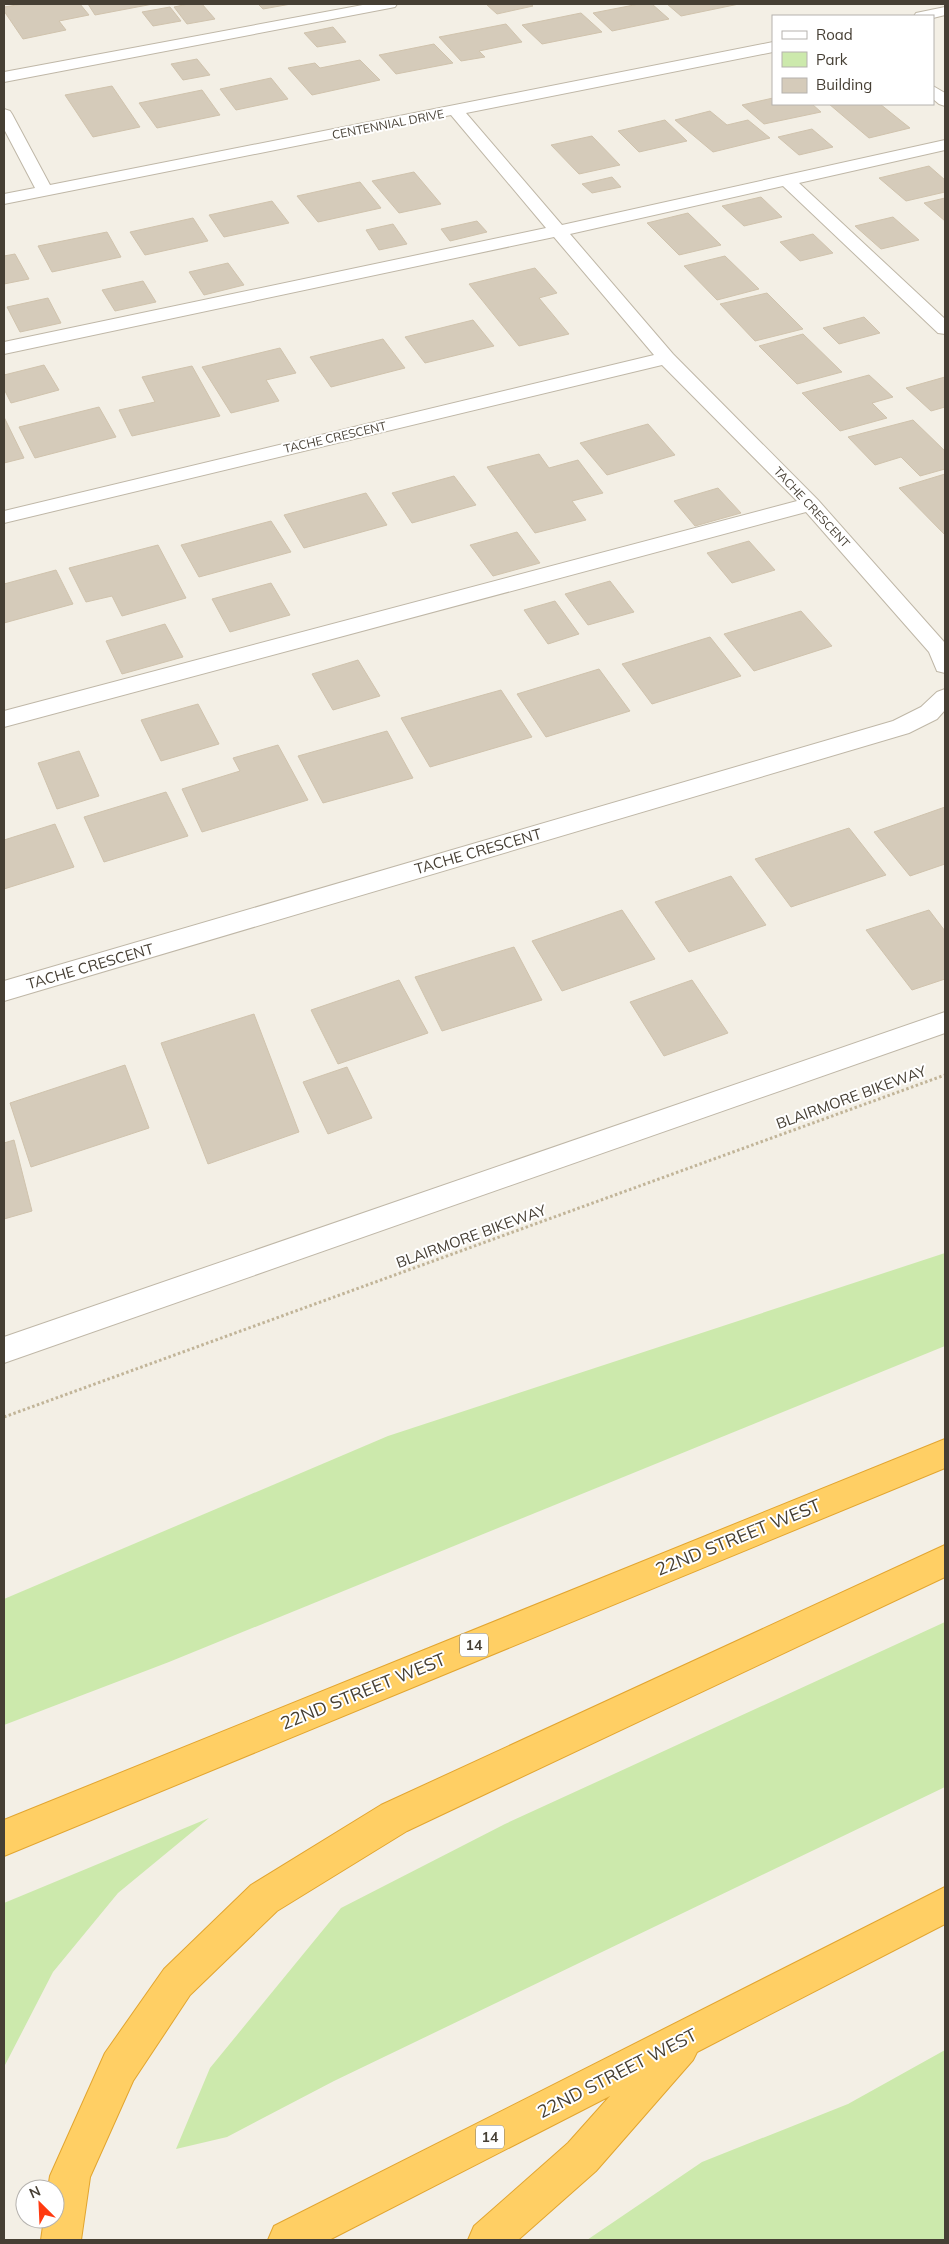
<svg xmlns="http://www.w3.org/2000/svg" width="949" height="2244" font-family="Mulish,sans-serif">
<style>
.green{fill:#cce9ac}
.building{fill:#d5cbba;stroke:#d0c3ad}
.lines{fill:none;stroke-linecap:round;stroke-linejoin:round}
.minor-casing{stroke:#bfb7a7;stroke-width:2}
.highway-casing{stroke:#e2a530;stroke-width:2}
.path{stroke:#c1b498;stroke-width:3;stroke-dasharray:2.5 2.5;stroke-linecap:butt}
.minor{fill:#fff;fill-rule:evenodd}
.highway{fill:#ffcf64;fill-rule:evenodd}
.labels{text-anchor:middle;dominant-baseline:central;stroke-width:4;stroke-linejoin:round;paint-order:stroke}
.far-street-label{font-size:12px;fill:#463f34;stroke:#fff}
.shield{fill:#fff;stroke:#7e7971;stroke-width:1}
.shield-label{font-size:14px;font-weight:bold;fill:#463f34}
.street-label{font-size:15px;fill:#463f34;stroke:#fff}
.near-street-label{font-size:18px;fill:#463f34;stroke:#fff}
</style>
<rect width="100%" height="100%" fill="#f3efe5"/>
<g class="green">
<path d="M945 1253V1346L169 1662 4 1725V1599L388 1436Z"/>
<path d="M945 1622V1787L334 2081 227 2137 176 2149 210 2068 341 1908 505 1824Z"/>
<path d="M209 1818 118 1893 53 1972 4 2067V1903Z"/>
<path d="M945 2050V2240H587L702 2162 848 2104Z"/>
</g>
<g class="building">
<path d="M23 4H80L89 15 59 21 66 30 23 39 4 11V7Z"/>
<path d="M88 4H153L95 15Z"/>
<path d="M188 4H202L215 19 187 24 174 7Z"/>
<path d="M258 4H291L263 9Z"/>
<path d="M486 4H530L533 6 497 14Z"/>
<path d="M639 4H652L669 19 612 31 593 13Z"/>
<path d="M667 4H739L681 16Z"/>
<path d="M170 7 181 21 153 26 142 12Z"/>
<path d="M581 13 602 32 542 44 522 25Z"/>
<path d="M506 24 522 42 479 51 485 57 461 61 439 37Z"/>
<path d="M333 27 346 42 317 47 304 33Z"/>
<path d="M434 44 453 63 396 74 379 55Z"/>
<path d="M197 59 210 75 183 80 171 64Z"/>
<path d="M360 60 380 80 312 95 288 68 315 63 320 68Z"/>
<path d="M271 78 288 99 236 110 220 89Z"/>
<path d="M112 86 140 127 93 137 65 95Z"/>
<path d="M202 90 220 115 157 128 139 103Z"/>
<path d="M773 98V104H812L821 112 764 124 742 105Z"/>
<path d="M829 104H880L910 128 869 138Z"/>
<path d="M710 111 727 125 748 120 770 138 713 152 675 120Z"/>
<path d="M665 120 687 141 639 152 618 131Z"/>
<path d="M812 129 833 147 799 155 778 137Z"/>
<path d="M592 136 620 165 579 174 551 145Z"/>
<path d="M929 166 945 180V192L906 201 879 178Z"/>
<path d="M414 172 441 204 399 213 372 181Z"/>
<path d="M612 177 621 187 592 193 582 184Z"/>
<path d="M360 182 381 208 318 222 297 196Z"/>
<path d="M761 197 782 217 744 226 722 206Z"/>
<path d="M945 198V221L924 203Z"/>
<path d="M272 201 289 223 224 237 209 215Z"/>
<path d="M688 213 721 245 679 255 647 223Z"/>
<path d="M893 217 919 240 881 249 855 226Z"/>
<path d="M193 218 208 241 145 255 130 232Z"/>
<path d="M477 221 487 232 450 241 441 229Z"/>
<path d="M393 224 407 244 379 250 366 230Z"/>
<path d="M107 232 121 257 52 272 38 246Z"/>
<path d="M813 234 833 253 800 261 780 242Z"/>
<path d="M15 254 29 279 4 284V256Z"/>
<path d="M725 256 759 289 717 300 684 266Z"/>
<path d="M228 263 244 285 204 295 189 272Z"/>
<path d="M535 268 557 293 539 298 569 334 519 346 469 284Z"/>
<path d="M143 281 156 302 115 311 102 290Z"/>
<path d="M767 293 803 329 755 341 720 304Z"/>
<path d="M48 298 61 323 20 332 7 307Z"/>
<path d="M864 317 880 333 839 344 823 328Z"/>
<path d="M473 320 494 346 425 363 405 337Z"/>
<path d="M803 334 842 372 797 384 759 346Z"/>
<path d="M383 339 405 368 331 387 310 357Z"/>
<path d="M280 348 296 373 266 380 279 401 231 413 202 367Z"/>
<path d="M44 365 59 390 11 403 4 389V375Z"/>
<path d="M192 366 220 416 132 436 119 410 155 402 142 377Z"/>
<path d="M869 375 893 397 872 403 887 418 840 431 802 393Z"/>
<path d="M945 377V407L931 411 906 388Z"/>
<path d="M99 407 116 437 35 458 19 427Z"/>
<path d="M4 417 24 458 4 463Z"/>
<path d="M913 420 945 451V469L920 476 901 457 875 465 848 437Z"/>
<path d="M648 424 675 455 607 475 580 443Z"/>
<path d="M539 454 549 468 578 460 603 493 572 501 586 520 535 533 487 467Z"/>
<path d="M945 474V535L899 488Z"/>
<path d="M454 476 476 505 412 523 392 493Z"/>
<path d="M718 488 741 513 695 526 674 501Z"/>
<path d="M366 493 387 525 304 548 284 515Z"/>
<path d="M271 521 291 552 199 577 181 545Z"/>
<path d="M517 532 540 563 493 576 470 545Z"/>
<path d="M749 541 775 570 732 583 707 553Z"/>
<path d="M158 545 186 598 122 616 112 596 86 602 69 568Z"/>
<path d="M56 570 73 604 4 623V584Z"/>
<path d="M610 581 634 612 588 625 565 594Z"/>
<path d="M271 583 290 615 230 632 212 599Z"/>
<path d="M555 601 579 634 548 644 524 610Z"/>
<path d="M801 611 832 646 754 671 724 634Z"/>
<path d="M165 624 183 657 122 674 106 641Z"/>
<path d="M710 637 741 676 652 704 622 664Z"/>
<path d="M358 660 380 696 333 710 312 674Z"/>
<path d="M599 669 630 711 546 737 517 694Z"/>
<path d="M501 690 532 737 430 767 401 718Z"/>
<path d="M198 704 219 744 161 761 141 720Z"/>
<path d="M387 731 413 778 323 803 298 756Z"/>
<path d="M278 745 308 800 202 832 182 789 240 771 233 758Z"/>
<path d="M79 751 99 796 57 809 38 763Z"/>
<path d="M166 792 188 836 104 862 84 817Z"/>
<path d="M945 807V864L910 876 874 832Z"/>
<path d="M55 824 74 867 4 889V840Z"/>
<path d="M849 828 886 875 791 907 755 859Z"/>
<path d="M731 876 766 925 689 952 655 902Z"/>
<path d="M622 910 655 959 562 991 532 941Z"/>
<path d="M929 910 945 931V979L912 990 866 930Z"/>
<path d="M514 947 542 1000 442 1031 415 977Z"/>
<path d="M399 980 428 1033 338 1064 311 1010Z"/>
<path d="M692 980 728 1033 664 1056 630 1002Z"/>
<path d="M254 1014 299 1132 208 1164 161 1043Z"/>
<path d="M125 1065 149 1128 31 1167 10 1103Z"/>
<path d="M347 1067 372 1118 328 1134 303 1082Z"/>
<path d="M14 1140 32 1211 4 1219V1143Z"/>
</g>
<g class="lines">
<defs>
<g id="minor">
<path d="M368 4H397L395 7 390 8 4 82V72Z"/>
<path d="M945 7V15L933 18V16H914L916 13Z"/>
<path d="M773 42V52L466 113 562 225 945 140V150L799 183 945 319V334L938 333 783 186 570 234 673 354 818 500 945 643V673L937 671 929 652 806 512 4 727V711L797 501 662 365 4 523V511L654 355 554 237 4 354V342L546 228 451 115 4 204V194L35 188 4 129V109L10 111 12 114 50 185Z"/>
<path d="M933 86 945 93V106L939 104 933 99Z"/>
<path d="M945 689V710L937 719 909 733 4 1001V981L893 721 921 707 937 692Z"/>
<path d="M945 1012V1033L4 1363V1337Z"/>
</g>
<g id="highway">
<path d="M945 1439V1468L4 1856V1820Z"/>
<path d="M945 1545V1577L407 1831 277 1911 190 1995 133 2081 90 2177 81 2240H41L44 2219H55V2189H48L50 2176 105 2053 164 1969 251 1885 381 1805Z"/>
<path d="M945 1887V1924L697 2052 693 2060 596 2171 518 2240H468L474 2226 568 2143 610 2096 329 2240H268L274 2226Z"/>
</g>
</defs>
<use href="#minor" class="minor-casing"/>
<use href="#highway" class="highway-casing"/>
<path class="path" d="M4 1417 945 1075"/>
<use href="#minor" class="minor"/>
<use href="#highway" class="highway"/>
</g>
<g class="labels">
<g class="far-street-label">
<text transform="translate(388 124) rotate(-11)">CENTENNIAL DRIVE</text>
<text transform="translate(335 437) rotate(-13)">TACHE CRESCENT</text>
<text transform="translate(812 507) rotate(47)">TACHE CRESCENT</text>
</g>
<g class="shield">
<rect x="460" y="1633.5" width="28" height="23" rx="4"/>
<rect x="476" y="2125.5" width="28" height="23" rx="4"/>
</g>
<g class="shield-label">
<text x="474" y="1645">14</text>
<text x="490" y="2137">14</text>
</g>
<g class="street-label">
<text transform="translate(478 851) rotate(-16)">TACHE CRESCENT</text>
<text transform="translate(90 966) rotate(-16)">TACHE CRESCENT</text>
<text transform="translate(851 1097) rotate(-20)">BLAIRMORE BIKEWAY</text>
<text transform="translate(471 1236) rotate(-20)">BLAIRMORE BIKEWAY</text>
</g>
<g class="near-street-label">
<text transform="translate(738 1537) rotate(-22)">22ND STREET WEST</text>
<text transform="translate(363 1691) rotate(-22)">22ND STREET WEST</text>
<text transform="translate(617 2073) rotate(-27)">22ND STREET WEST</text>
</g>
</g>
<rect width="949" height="2244" fill="none" stroke="#463f34" stroke-width="10"/>
<rect x="772" y="15" width="162" height="90" fill="#ffffff" stroke="#b5b2ae"/>
<rect x="782" y="31" width="25" height="8" fill="#ffffff" stroke="#b5b2ae"/>
<text x="816" y="40" font-size="15" fill="#463f34">Road</text>
<rect x="782" y="52" width="25" height="15" fill="#cce9ac" stroke="#b5b2ae"/>
<text x="816" y="65" font-size="15" fill="#463f34">Park</text>
<rect x="782" y="78" width="25" height="15" fill="#d5cbba" stroke="#b5b2ae"/>
<text x="816" y="90" font-size="15" fill="#463f34">Building</text>
<g transform="translate(40 2204) rotate(336)"><circle r="24" fill="#ffffff" stroke="#b5b2ae"/>
<path d="M0-4L9 19L0 12L-9 19Z" fill="#ff3a10"/>
<text y="-8" font-size="14" font-weight="bold" text-anchor="middle" fill="#463f34">N</text>
</g>
</svg>
